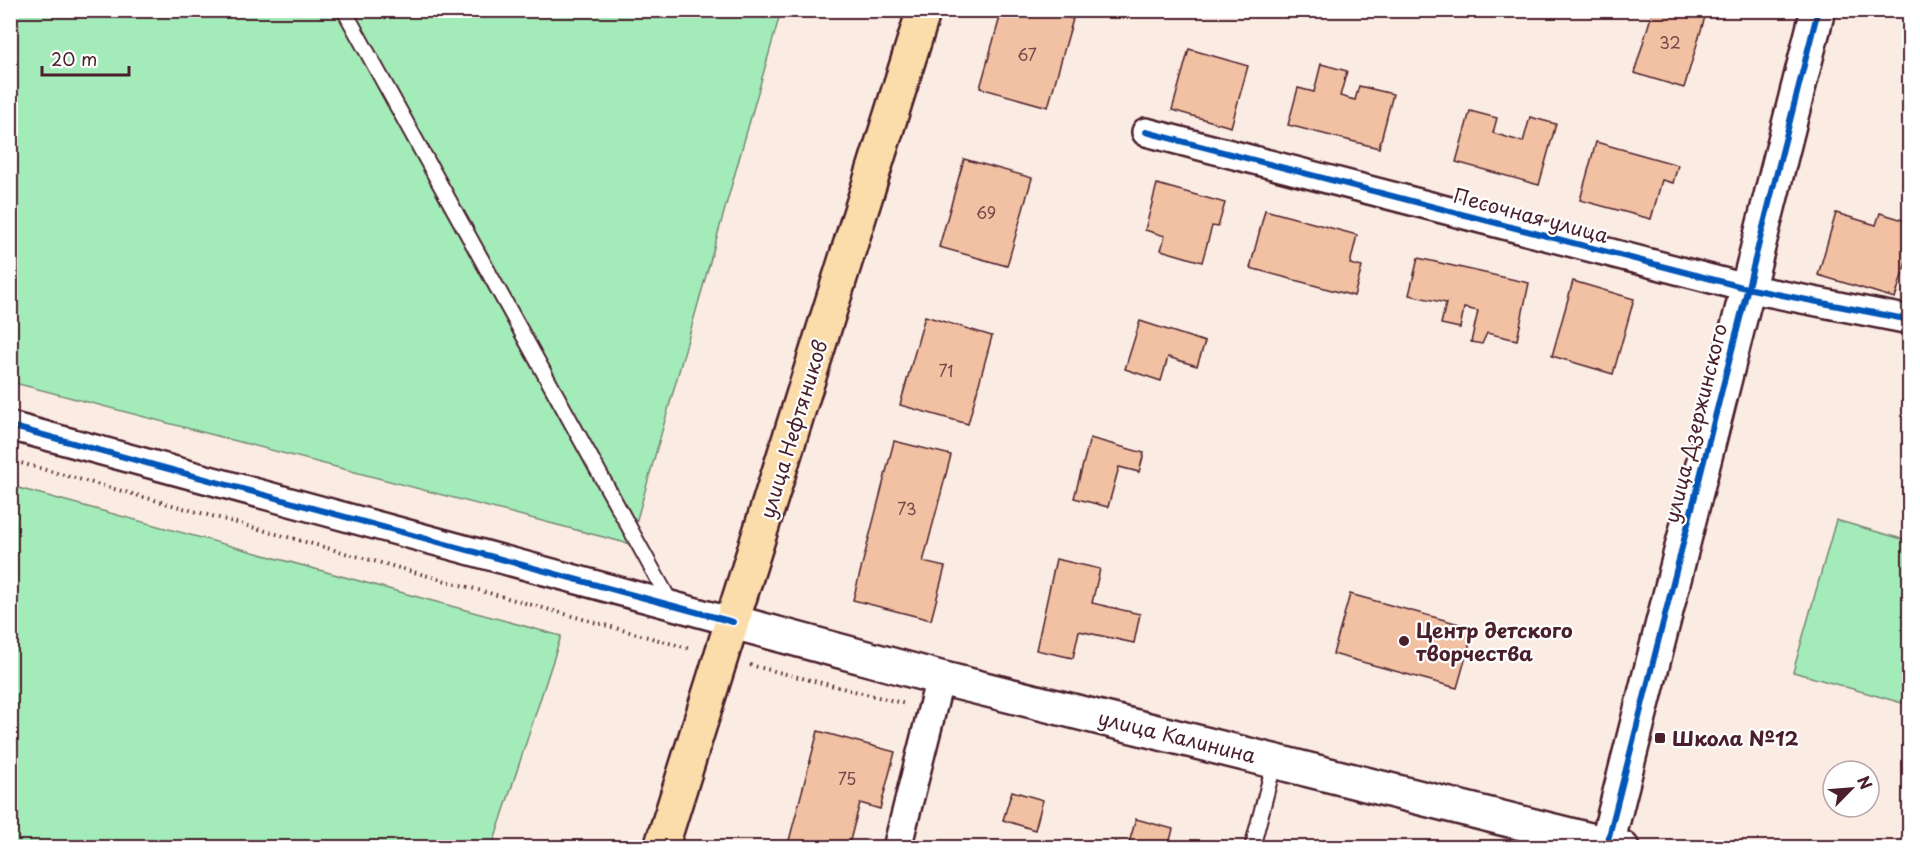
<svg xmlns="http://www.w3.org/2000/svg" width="1920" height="858" font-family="'Playpen Sans',sans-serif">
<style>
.green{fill:#a3ecba;stroke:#768672;stroke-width:1.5}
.building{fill:#f2c1a3;stroke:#4a1f2b;stroke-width:1.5}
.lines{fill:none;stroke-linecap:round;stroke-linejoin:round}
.service-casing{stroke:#4a1f2b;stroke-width:18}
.minor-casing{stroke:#4a1f2b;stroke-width:32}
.tertiary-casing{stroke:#4a1f2b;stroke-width:38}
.secondary-casing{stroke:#4a1f2b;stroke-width:38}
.primary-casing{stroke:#4a1f2b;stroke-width:38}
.path{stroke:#4a1f2b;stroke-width:4;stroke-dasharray:1.5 4.5;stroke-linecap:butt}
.service{stroke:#fff;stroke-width:14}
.minor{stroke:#fff;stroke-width:27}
.tertiary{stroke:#fff;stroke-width:33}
.secondary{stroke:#fff;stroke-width:33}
.primary{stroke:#faddab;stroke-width:33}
.cycleway-casing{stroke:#fff;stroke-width:10}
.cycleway{stroke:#0057b8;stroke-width:6}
.poi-dot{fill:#4a1f2b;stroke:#fff;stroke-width:2}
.labels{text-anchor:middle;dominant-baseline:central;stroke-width:4.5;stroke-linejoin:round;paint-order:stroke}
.number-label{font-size:16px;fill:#744849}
.street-label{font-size:20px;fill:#4a1f2b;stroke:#fff}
.poi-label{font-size:20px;font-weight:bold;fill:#4a1f2b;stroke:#fff;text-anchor:start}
</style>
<rect width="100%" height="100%" fill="#fbece3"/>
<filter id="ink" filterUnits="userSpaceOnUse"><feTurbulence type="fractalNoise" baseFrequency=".0167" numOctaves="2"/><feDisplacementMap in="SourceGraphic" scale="12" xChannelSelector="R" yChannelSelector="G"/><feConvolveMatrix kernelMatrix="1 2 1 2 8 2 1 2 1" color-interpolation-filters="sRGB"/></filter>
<g filter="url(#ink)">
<g class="green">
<path d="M10 11H781L630 544 11 382Z"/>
<path d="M11 486 561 636 492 847H11Z"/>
<path d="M1836 520 1909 541V705L1793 672Z"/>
</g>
<g class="building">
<path d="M1002 10H1042L1073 19 1048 107 980 88Z"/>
<path d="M1653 10H1707L1684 88 1634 73Z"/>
<path d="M1189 49 1248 66 1231 127 1172 110Z"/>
<path d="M1321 64 1347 71 1340 96 1355 100 1359 86 1393 94 1379 148 1288 125 1298 88 1314 92Z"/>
<path d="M1470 111 1497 118 1493 133 1523 142 1530 117 1556 124 1539 185 1456 162Z"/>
<path d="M1596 142 1678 165 1673 183 1662 180 1651 219 1580 200Z"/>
<path d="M964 159 1032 178 1007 266 939 247Z"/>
<path d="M1157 184 1225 203 1218 227 1212 226 1202 262 1161 250 1165 236 1145 230Z"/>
<path d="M1265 210 1357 235 1350 264 1362 267 1354 296 1250 268Z"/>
<path d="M1836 213 1876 225 1880 213 1910 222V249L1895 298 1818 275Z"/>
<path d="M1418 258 1529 283 1517 340 1487 333 1482 344 1471 342 1478 311 1464 308 1460 328 1441 324 1446 303 1409 295Z"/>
<path d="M1573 281 1634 299 1613 374 1552 356Z"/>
<path d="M925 316 992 336 968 424 900 405Z"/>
<path d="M1140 321 1205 342 1197 366 1168 357 1161 381 1125 369Z"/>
<path d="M1090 438 1144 453 1139 472 1119 467 1108 507 1074 498Z"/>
<path d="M894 441 951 455 923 562 945 567 931 620 853 600Z"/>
<path d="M1056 559 1100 569 1092 603 1140 614 1134 643 1079 631 1073 658 1036 650Z"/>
<path d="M1350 594 1474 628 1457 688 1333 654Z"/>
<path d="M818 731 895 752 880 809 860 803 848 848H787Z"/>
<path d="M1012 791 1043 800 1035 830 1003 820Z"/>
<path d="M1136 819 1173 829 1168 848H1114L1115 842 1128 846Z"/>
</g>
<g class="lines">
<defs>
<g id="service">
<path d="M344 10 672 605"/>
<path d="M1252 848 1275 760"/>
</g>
<g id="minor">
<path d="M1146 132 1746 288 1910 320"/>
<path d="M10 426 733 622"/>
<path d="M897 848 940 678"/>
</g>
<path id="tertiary" d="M1607 844 1818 10"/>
<path id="secondary" d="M733 622 940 678 1622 848"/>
<path id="primary" d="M661 848 924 10"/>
</defs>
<use href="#service" class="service-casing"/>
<use href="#minor" class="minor-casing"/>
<use href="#tertiary" class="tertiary-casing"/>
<use href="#secondary" class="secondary-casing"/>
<use href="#primary" class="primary-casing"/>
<g class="path">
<path d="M10 460 691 649"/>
<path d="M750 665 906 704"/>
</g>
<use href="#service" class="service"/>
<use href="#minor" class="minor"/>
<use href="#tertiary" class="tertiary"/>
<use href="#secondary" class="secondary"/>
<use href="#primary" class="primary"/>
<defs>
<g id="cycleway">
<path d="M1146 132 1746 288 1910 320"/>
<path d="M10 426 733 622"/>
<path d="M1607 844 1818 10"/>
</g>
</defs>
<use href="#cycleway" class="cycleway-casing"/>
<use href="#cycleway" class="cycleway"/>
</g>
</g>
<g class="poi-dot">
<circle cx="1404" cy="641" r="6"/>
<rect x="1654" y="732" width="12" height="12" rx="3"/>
</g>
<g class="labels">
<g class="number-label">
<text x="1670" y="42">32</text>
<text x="1027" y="54">67</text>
<text x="986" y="212">69</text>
<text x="946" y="370">71</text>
<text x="907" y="508">73</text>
<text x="847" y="778">75</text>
</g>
<g class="street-label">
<text transform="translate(1531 215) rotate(15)">Песочная улица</text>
<text transform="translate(1695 423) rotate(-76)">улица Дзержинского</text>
<text transform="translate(793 429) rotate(-73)">улица Нефтяников</text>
<text transform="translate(1177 736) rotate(14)">улица Калинина</text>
</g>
<g class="poi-label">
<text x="1416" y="630">Центр детского<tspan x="1416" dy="23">творчества</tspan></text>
<text x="1672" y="738">Школа №12</text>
</g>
</g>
<rect width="1920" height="858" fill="none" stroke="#fff" stroke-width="36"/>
<rect x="18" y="18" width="1884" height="822" fill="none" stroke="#4a1f2b" stroke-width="2" filter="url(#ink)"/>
<g transform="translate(1851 789) rotate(65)"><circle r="28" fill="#ffffff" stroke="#b7a5aa" stroke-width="1.5"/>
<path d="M0-4.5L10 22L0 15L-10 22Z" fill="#4a1f2b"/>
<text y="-9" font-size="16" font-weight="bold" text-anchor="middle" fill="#4a1f2b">N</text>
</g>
<path d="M42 66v9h87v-9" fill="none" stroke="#4a1f2b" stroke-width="3"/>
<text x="51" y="66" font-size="18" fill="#4a1f2b" stroke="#ffffff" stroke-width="4.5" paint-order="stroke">20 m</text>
</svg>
